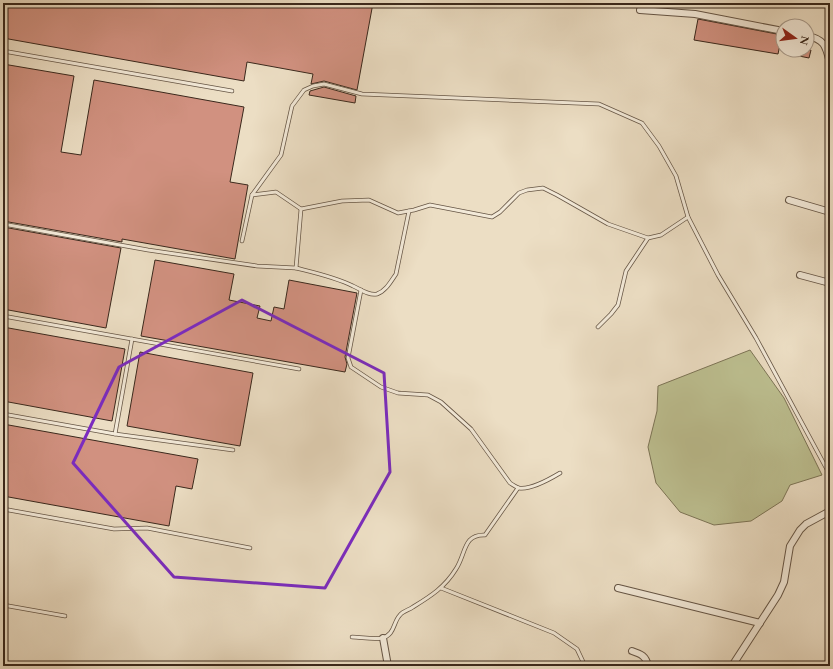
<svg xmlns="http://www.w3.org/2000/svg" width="833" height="669" font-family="'EB Garamond',serif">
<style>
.green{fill:#bdc091;stroke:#7c7456}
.building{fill:#d19180;stroke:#3a281c}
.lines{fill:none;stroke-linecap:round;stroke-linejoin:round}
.service-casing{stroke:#665646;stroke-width:4.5}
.minor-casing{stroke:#665646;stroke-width:8}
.service{stroke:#f3ead9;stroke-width:3}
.minor{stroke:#f3ead9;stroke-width:6}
.marked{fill:none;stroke:#7b2cbf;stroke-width:3;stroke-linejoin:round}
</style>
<rect width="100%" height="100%" fill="#ecdec4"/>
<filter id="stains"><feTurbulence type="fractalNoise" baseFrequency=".005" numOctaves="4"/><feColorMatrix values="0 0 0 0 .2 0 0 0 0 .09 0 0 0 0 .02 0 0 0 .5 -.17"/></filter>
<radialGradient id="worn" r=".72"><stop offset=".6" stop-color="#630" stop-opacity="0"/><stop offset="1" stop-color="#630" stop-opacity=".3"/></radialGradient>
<path class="green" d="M750 350 784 398 822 475 790 485 782 501 751 521 714 525 680 512 656 483 648 447 657 411 658 386Z"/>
<g class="building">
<path d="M3 3H373L357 90 324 81 311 84 313 74 247 62 244 81 3 38Z"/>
<path d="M698 19 782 35 778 54 694 40Z"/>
<path d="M785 50H811L809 58 784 53Z"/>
<path d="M3 64 74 76 61 152 81 155 94 80 244 107 230 182 248 185 235 259 122 239V242L3 221Z"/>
<path d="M324 87 356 96 355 103 309 95 310 91Z"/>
<path d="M3 227 121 248 106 328 3 309Z"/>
<path d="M155 260 234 274 229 300 260 306 257 318 271 321 274 307 284 309 289 280 357 293 345 357 347 364 345 372 141 336Z"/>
<path d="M3 327 125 349 112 421 3 401Z"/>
<path d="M140 352 253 373 240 446 127 426Z"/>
<path d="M3 424 198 459 192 489 176 486 169 526 3 496Z"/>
</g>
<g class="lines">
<defs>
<g id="service">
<path d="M3 51 232 91"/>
<path d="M252 195 276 192 301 209 342 201 369 200 398 213 414 210 430 205 492 217 500 212 519 193 527 190 543 188 557 195 608 224 648 238 661 235 688 217"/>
<path d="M3 224 148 250 257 266 296 268 301 209"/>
<path d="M242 241 252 195 281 155 292 106 304 90 313 86 324 84 362 94 599 104 642 123 659 146 676 176 688 217 718 275 756 338 830 475"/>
<path d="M296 268C316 273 335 277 353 286 360 289 369 296 377 294 386 291 391 281 396 274L409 211"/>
<path d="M361 290 348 358 351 367 381 387 398 393 428 395 441 402 471 429 510 483C513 485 516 487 519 488 531 490 550 479 560 473"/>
<path d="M3 316 299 369"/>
<path d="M598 327 611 314 618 305 626 271 648 238"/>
<path d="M3 414 115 434 132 339"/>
<path d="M115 434 233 450"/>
<path d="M3 509 114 529 147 528 250 548"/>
<path d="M441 588 554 633 577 649 585 666"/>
<path d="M3 605 65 616"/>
<path d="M352 637C361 637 373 640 382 638 395 635 393 622 400 615 403 611 409 610 413 607 431 596 445 587 456 569 466 554 463 534 485 535L518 488"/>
</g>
<g id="minor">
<path d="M640 10 695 14 783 31"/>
<path d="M807 36C825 39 826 47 830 63"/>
<path d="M830 66V79"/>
<path d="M789 200 830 212"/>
<path d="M800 275 830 283"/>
<path d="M618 588 760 623"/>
<path d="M383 638 388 666"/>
<path d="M632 651C641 654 646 656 648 666"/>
<path d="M732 666 778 595 784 582 790 546 800 530 806 524 830 511"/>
</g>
</defs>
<use href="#service" class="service-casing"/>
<use href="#minor" class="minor-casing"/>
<use href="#service" class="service"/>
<use href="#minor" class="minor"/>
</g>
<path class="marked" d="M242 300 384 373 390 472 325 588 174 577 73 463 119 367Z"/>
<rect width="833" height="669" fill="none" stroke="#ecdec4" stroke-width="16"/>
<rect x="4" y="4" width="825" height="661" fill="none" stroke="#3a281c" stroke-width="2"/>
<rect x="8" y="8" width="817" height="653" fill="none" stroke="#3a281c"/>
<g transform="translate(795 38) rotate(104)"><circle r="19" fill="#f3ead9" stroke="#a99c8d"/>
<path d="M0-3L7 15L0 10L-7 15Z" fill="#8f2418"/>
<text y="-6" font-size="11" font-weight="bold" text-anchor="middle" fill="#3a281c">N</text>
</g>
<rect width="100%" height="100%" filter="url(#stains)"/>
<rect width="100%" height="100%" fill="url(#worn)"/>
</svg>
